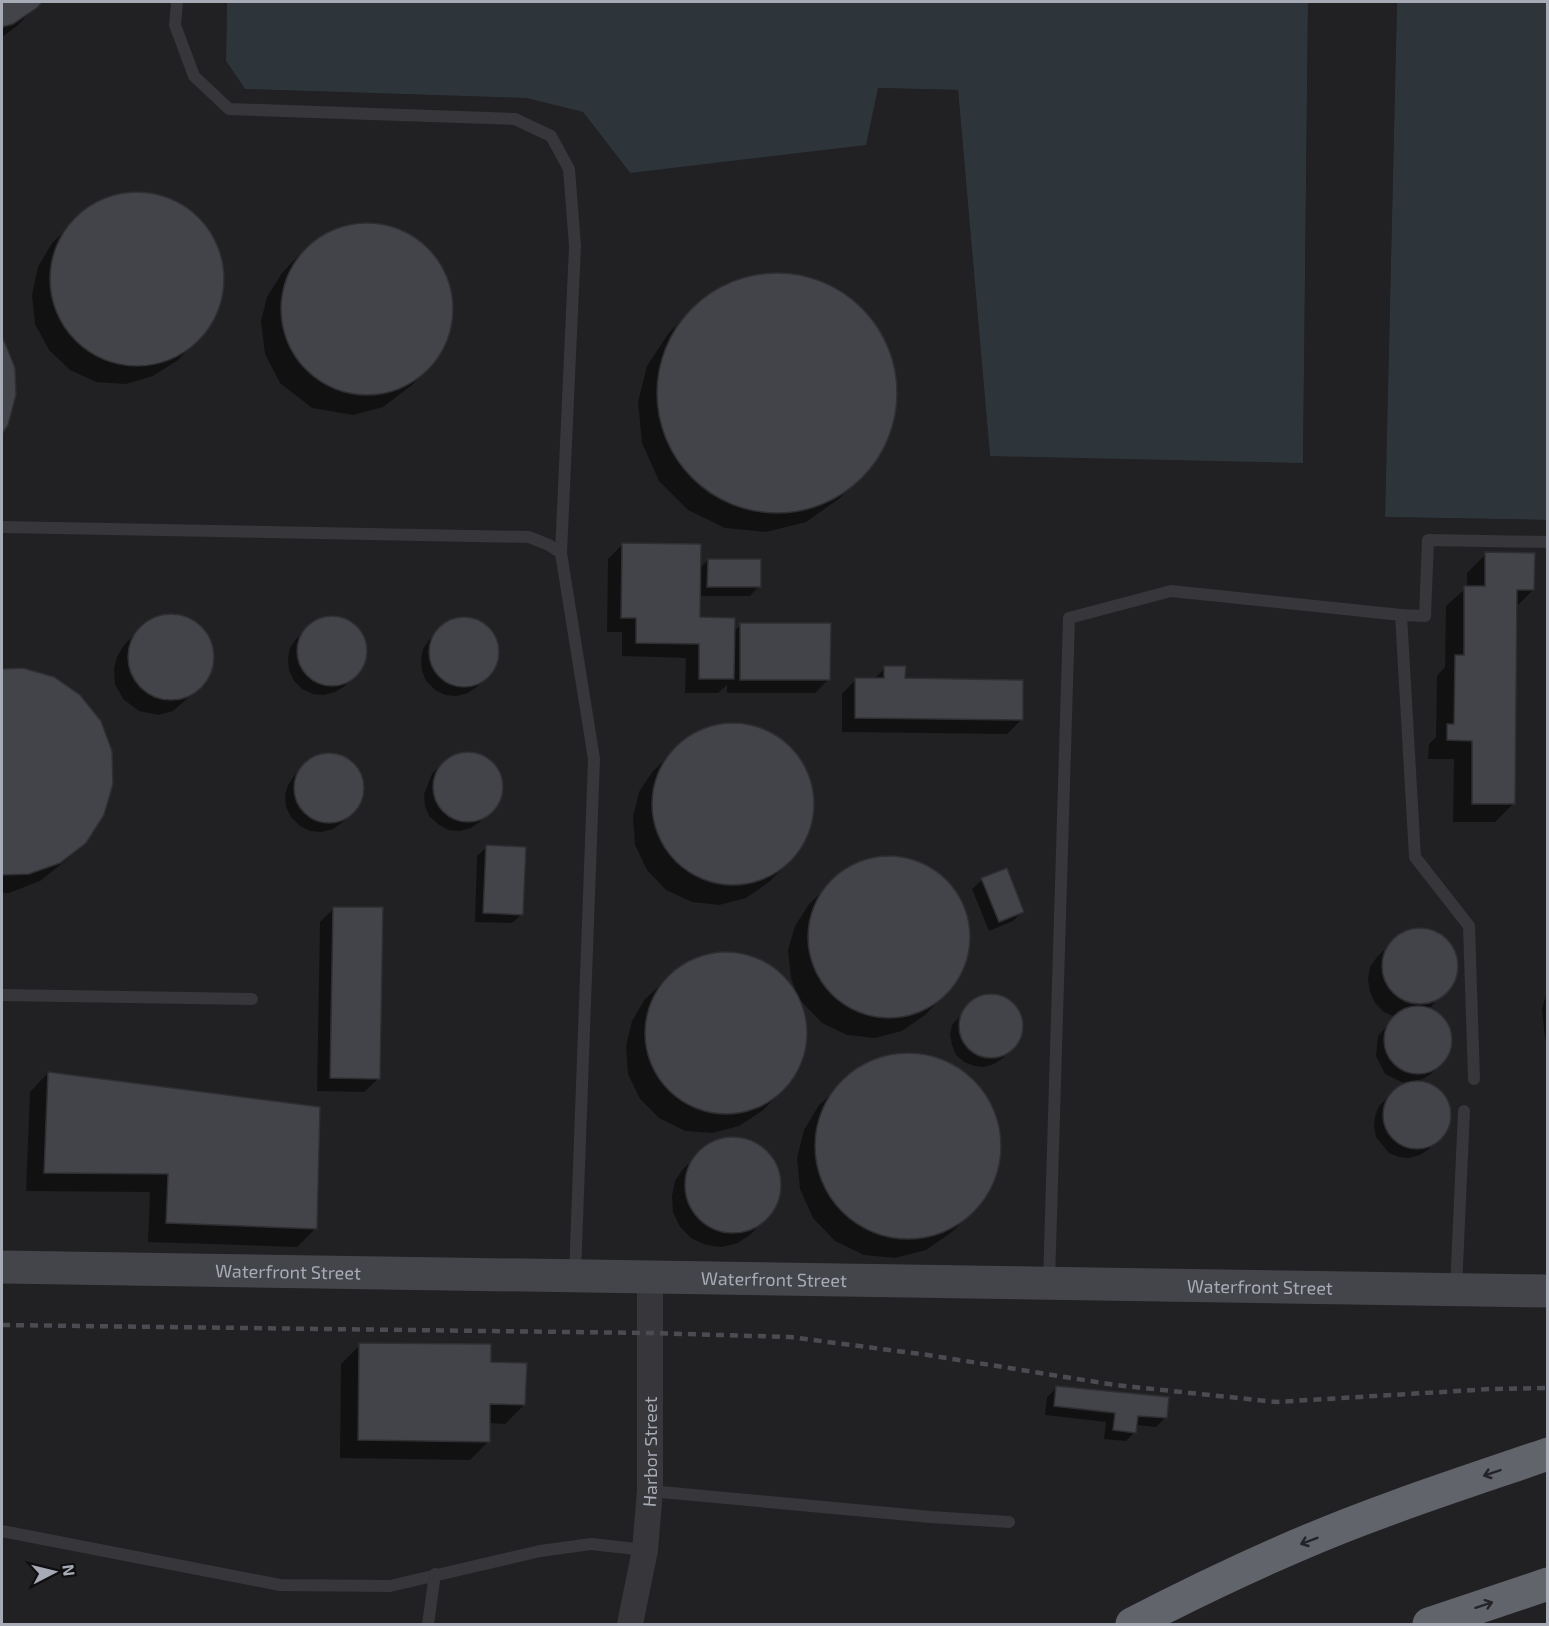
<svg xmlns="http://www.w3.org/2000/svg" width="1549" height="1626" font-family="'Exo 2',sans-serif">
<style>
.built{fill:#212023}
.water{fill:#2d353b}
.shadow{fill:#0007}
.building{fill:#434449;stroke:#2f2e32;stroke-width:1.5}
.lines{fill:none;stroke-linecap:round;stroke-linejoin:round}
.lane{stroke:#36363b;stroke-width:12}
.street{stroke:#36363b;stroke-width:26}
.secondary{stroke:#44454b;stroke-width:33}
.highway{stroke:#62646c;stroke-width:33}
.rail{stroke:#4b4c52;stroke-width:4.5;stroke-dasharray:8 6;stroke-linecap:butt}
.oneway{stroke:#242428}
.labels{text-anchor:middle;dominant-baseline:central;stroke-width:6;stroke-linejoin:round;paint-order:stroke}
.street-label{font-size:18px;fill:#a7abb6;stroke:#0f0f11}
</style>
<rect width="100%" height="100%" fill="#141416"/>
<path class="built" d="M2 2H227L226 61 245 89 526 98 583 112 630 173 878 88 958 90 990 455 1303 462 1308 2H1397L1385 517 1547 520V1624H2Z"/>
<g class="water">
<path d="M227 2H1308L1303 463 990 456 958 90 878 88 866 145 630 173 583 112 526 98 245 89 226 61Z"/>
<path d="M1397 2H1547V520L1385 517Z"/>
</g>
<g class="shadow">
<path d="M2 2H40L17 26 2 37Z"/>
<path d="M144 193 171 200 194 214 211 235 221 261 222 288 214 316 197 340 178 360 153 376 126 384 96 382 70 370 49 350 35 324 32 295 38 267 52 243 92 206 117 195Z"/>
<path d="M361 224 399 230 431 253 448 284 452 318 446 341 432 365 412 385 383 407 353 415 312 408 280 383 265 354 261 321 267 297 282 273 301 253 331 231Z"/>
<path d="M788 274 824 284 856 304 879 333 893 368 895 406 883 445 859 479 840 498 806 522 766 532 725 528 688 510 659 481 642 443 638 402 647 366 668 334 687 314 716 290 751 277Z"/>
<path d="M2 340 4 343 7 424 2 431Z"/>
<path d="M622 545 699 569 708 560 759 586 750 596H699L698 619 733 632 741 625 829 679 815 693H727V685L718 693H685L686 658 622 656V632H607L608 559Z"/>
<path d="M1486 554 1533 590 1516 607 1514 803 1495 822H1453L1454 759H1428L1429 744 1436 737 1437 676 1445 667 1446 606 1467 587V573Z"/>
<path d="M168 615 187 618 202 629 211 645 213 662 210 673 203 685 173 711 159 715 139 711 123 699 115 684 114 668 117 657 124 645 139 630 153 619Z"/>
<path d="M324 618H335L354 626 361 634 365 655 362 666 345 686 335 692 324 695 313 694 302 689 294 681 289 670 288 658 290 648 296 639 315 622Z"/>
<path d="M467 618 487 627 493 635 497 645 498 655 495 667 478 686 468 693 457 696 445 695 435 690 426 681 422 671 421 659 423 649 429 640 447 623 457 619Z"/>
<path d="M885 668 903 680 1021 720 1007 734 842 732V694L856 679 873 680Z"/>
<path d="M2 670H23L85 842 65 861 40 881 9 893H2Z"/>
<path d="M741 724 765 731 787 744 802 764 812 788 813 813 805 840 789 862 769 882 746 898 719 905 692 902 666 890 647 870 635 845 633 817 639 792 653 771 692 735 715 726Z"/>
<path d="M471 753 481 756 490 762 496 770 501 780V791L498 802 481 821 471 828 460 831 448 830 438 824 429 816 425 806 424 794 432 774 442 764 451 758 460 754Z"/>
<path d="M332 754 343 757 352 763 359 771 362 781 363 792 359 803 343 822 333 829 321 832 310 831 300 826 291 817 286 807 285 795 288 785 294 776 312 759 322 755Z"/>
<path d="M487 847 522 914 512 923 475 922 477 856Z"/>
<path d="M896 857 921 863 942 877 958 897 967 921 969 946 961 973 944 995 925 1015 902 1031 875 1038 847 1035 822 1023 798 998 804 1016 805 1042 798 1068 782 1091 762 1111 739 1126 712 1133 685 1131 659 1118 640 1099 628 1074 626 1046 632 1021 645 999 685 963 708 954 733 952 758 959 779 973 797 995 791 978 788 950 795 926 809 904 848 868 871 859Z"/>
<path d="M982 880 1022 912 1013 921 989 931 972 889Z"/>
<path d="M334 908 379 1078 364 1092 317 1091 320 922Z"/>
<path d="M1420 929 1431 930 1448 942 1454 951 1456 962V972L1453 982 1429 1009 1441 1016 1447 1025 1450 1035 1448 1055 1432 1073 1423 1079 1414 1081 1429 1084 1439 1090 1446 1099 1449 1109V1120L1446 1130 1429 1149 1420 1155 1409 1158 1399 1157 1389 1153 1376 1137 1374 1126 1375 1116 1379 1106 1397 1088 1406 1084 1385 1074 1376 1056 1378 1036 1395 1017 1384 1012 1375 1003 1370 992 1368 979 1370 967 1377 957 1392 942 1400 935Z"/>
<path d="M1548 988V1043L1545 1038 1542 1009Z"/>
<path d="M994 995 1012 1003 1018 1010 1021 1019 1019 1039 1003 1058 994 1064 984 1067 974 1066 964 1062 956 1055 952 1045 950 1035 952 1025 975 1000Z"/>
<path d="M917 1055 945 1062 969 1078 988 1100 998 1127 1000 1156 991 1187 972 1212 952 1232 926 1250 895 1258 864 1255 835 1241 813 1218 800 1189 797 1158 804 1130 819 1105 862 1067 888 1056Z"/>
<path d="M48 1073 316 1228 297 1247 148 1242 150 1192 26 1191 30 1092Z"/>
<path d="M738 1138 752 1142 765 1150 774 1161 779 1175 780 1190 775 1205 766 1219 751 1234 738 1243 722 1247 706 1245 691 1238 680 1227 673 1212 672 1196 675 1181 683 1169 710 1144 723 1139Z"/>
<path d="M360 1345 489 1363 524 1405 505 1424 489 1423V1441L470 1460 340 1458 341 1364Z"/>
<path d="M1057 1387 1165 1418 1156 1427 1136 1425 1135 1432 1126 1441 1104 1439 1106 1422 1045 1415 1047 1397Z"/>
</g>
<g class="building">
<path d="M2 2H42L38 7 13 24 2 27Z"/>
<circle cx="137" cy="279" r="87"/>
<circle cx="367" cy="309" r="86"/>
<circle cx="777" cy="393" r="120"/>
<path d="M2 338 5 343 15 368 16 395 8 425 2 434Z"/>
<path d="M622 543 701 544 700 617 735 618 734 679H699V644L636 643V618H621Z"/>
<path d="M1485 552 1535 553 1534 590H1517L1515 804H1472V741L1447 740V724H1454L1455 655H1464V586H1485Z"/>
<path d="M708 559H761V587H707Z"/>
<circle cx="171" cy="657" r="43"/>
<circle cx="332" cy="651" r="35"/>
<circle cx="464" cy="652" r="35"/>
<path d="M740 623H831L830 680H740Z"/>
<path d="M884 666H906L905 678 1023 680V720L855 718V678H884Z"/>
<path d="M23 668 54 677 80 695 101 721 112 751 113 784 104 815 86 843 60 863 29 874 2 875V669Z"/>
<circle cx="733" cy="804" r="81"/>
<circle cx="468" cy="787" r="35"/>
<circle cx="329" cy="788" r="35"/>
<path d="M486 845 526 847 523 915 483 913Z"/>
<circle cx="889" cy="937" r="81"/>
<path d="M1007 868 1024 912 999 922 981 878Z"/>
<path d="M333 907H383L380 1079 330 1078Z"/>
<circle cx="1420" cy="966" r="38"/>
<circle cx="726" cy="1033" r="81"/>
<circle cx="991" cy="1026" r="32"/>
<circle cx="1418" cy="1040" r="34"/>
<circle cx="908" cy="1146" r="93"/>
<path d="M48 1072 320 1107 317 1229 166 1223 168 1174 44 1173Z"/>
<circle cx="1417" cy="1115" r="34"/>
<circle cx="733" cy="1185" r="48"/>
<path d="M359 1343 491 1344V1362L527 1363 525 1405 490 1404V1442L358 1440Z"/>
<path d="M1056 1386 1169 1397 1167 1418 1138 1416 1136 1433 1113 1430 1115 1413 1054 1406Z"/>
</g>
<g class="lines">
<g class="lane">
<path d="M177 2 175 25 194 76 229 109 515 119 551 136 569 169 575 246 561 553"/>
<path d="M2 527 529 537 549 545 561 553 594 759 575 1275"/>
<path d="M1401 615 1425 616 1428 540 1548 542"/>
<path d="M2 995 252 999"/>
<path d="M1049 1282 1069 618 1171 591 1401 615 1415 857 1469 926 1474 1079"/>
<path d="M1456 1289 1464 1111"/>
<path d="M650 1491 931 1517 1009 1522"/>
<path d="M2 1531 280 1585 390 1586 540 1551 591 1544 645 1550"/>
<path d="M428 1624 435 1574"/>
</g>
<path class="street" id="s1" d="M630 1624 645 1550 650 1491V1277"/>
<path class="secondary" id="s2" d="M2 1267 1548 1291"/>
<g class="highway">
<path d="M1132 1624C1186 1596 1242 1569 1298 1545 1379 1510 1464 1483 1548 1454"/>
<path d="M1429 1624 1548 1584"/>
</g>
<path class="rail" d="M2 1325 650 1333 790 1337 928 1355 1115 1385 1276 1402 1491 1389 1548 1388"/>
</g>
<defs><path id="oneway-shaft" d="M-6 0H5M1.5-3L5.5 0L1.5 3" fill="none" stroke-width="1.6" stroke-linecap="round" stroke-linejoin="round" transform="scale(1.5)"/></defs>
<g class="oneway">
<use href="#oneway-shaft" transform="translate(1492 1473) rotate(161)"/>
<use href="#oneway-shaft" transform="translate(1309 1541) rotate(159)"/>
<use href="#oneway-shaft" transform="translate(1484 1605) rotate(-18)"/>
</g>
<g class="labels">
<g class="street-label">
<text stroke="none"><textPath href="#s2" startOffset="286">Waterfront Street</textPath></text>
<text stroke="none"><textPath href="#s2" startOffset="772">Waterfront Street</textPath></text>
<text stroke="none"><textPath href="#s2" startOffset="1258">Waterfront Street</textPath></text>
<text stroke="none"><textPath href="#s1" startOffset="174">Harbor Street</textPath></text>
</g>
</g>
<rect width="1549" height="1626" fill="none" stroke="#a7abb6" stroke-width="6"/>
<g transform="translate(54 1572) rotate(83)" stroke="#0f0f11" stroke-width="4.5" paint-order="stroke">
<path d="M0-4.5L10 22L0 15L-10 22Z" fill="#a7abb6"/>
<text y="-9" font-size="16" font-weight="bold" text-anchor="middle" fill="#a7abb6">N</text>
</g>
</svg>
